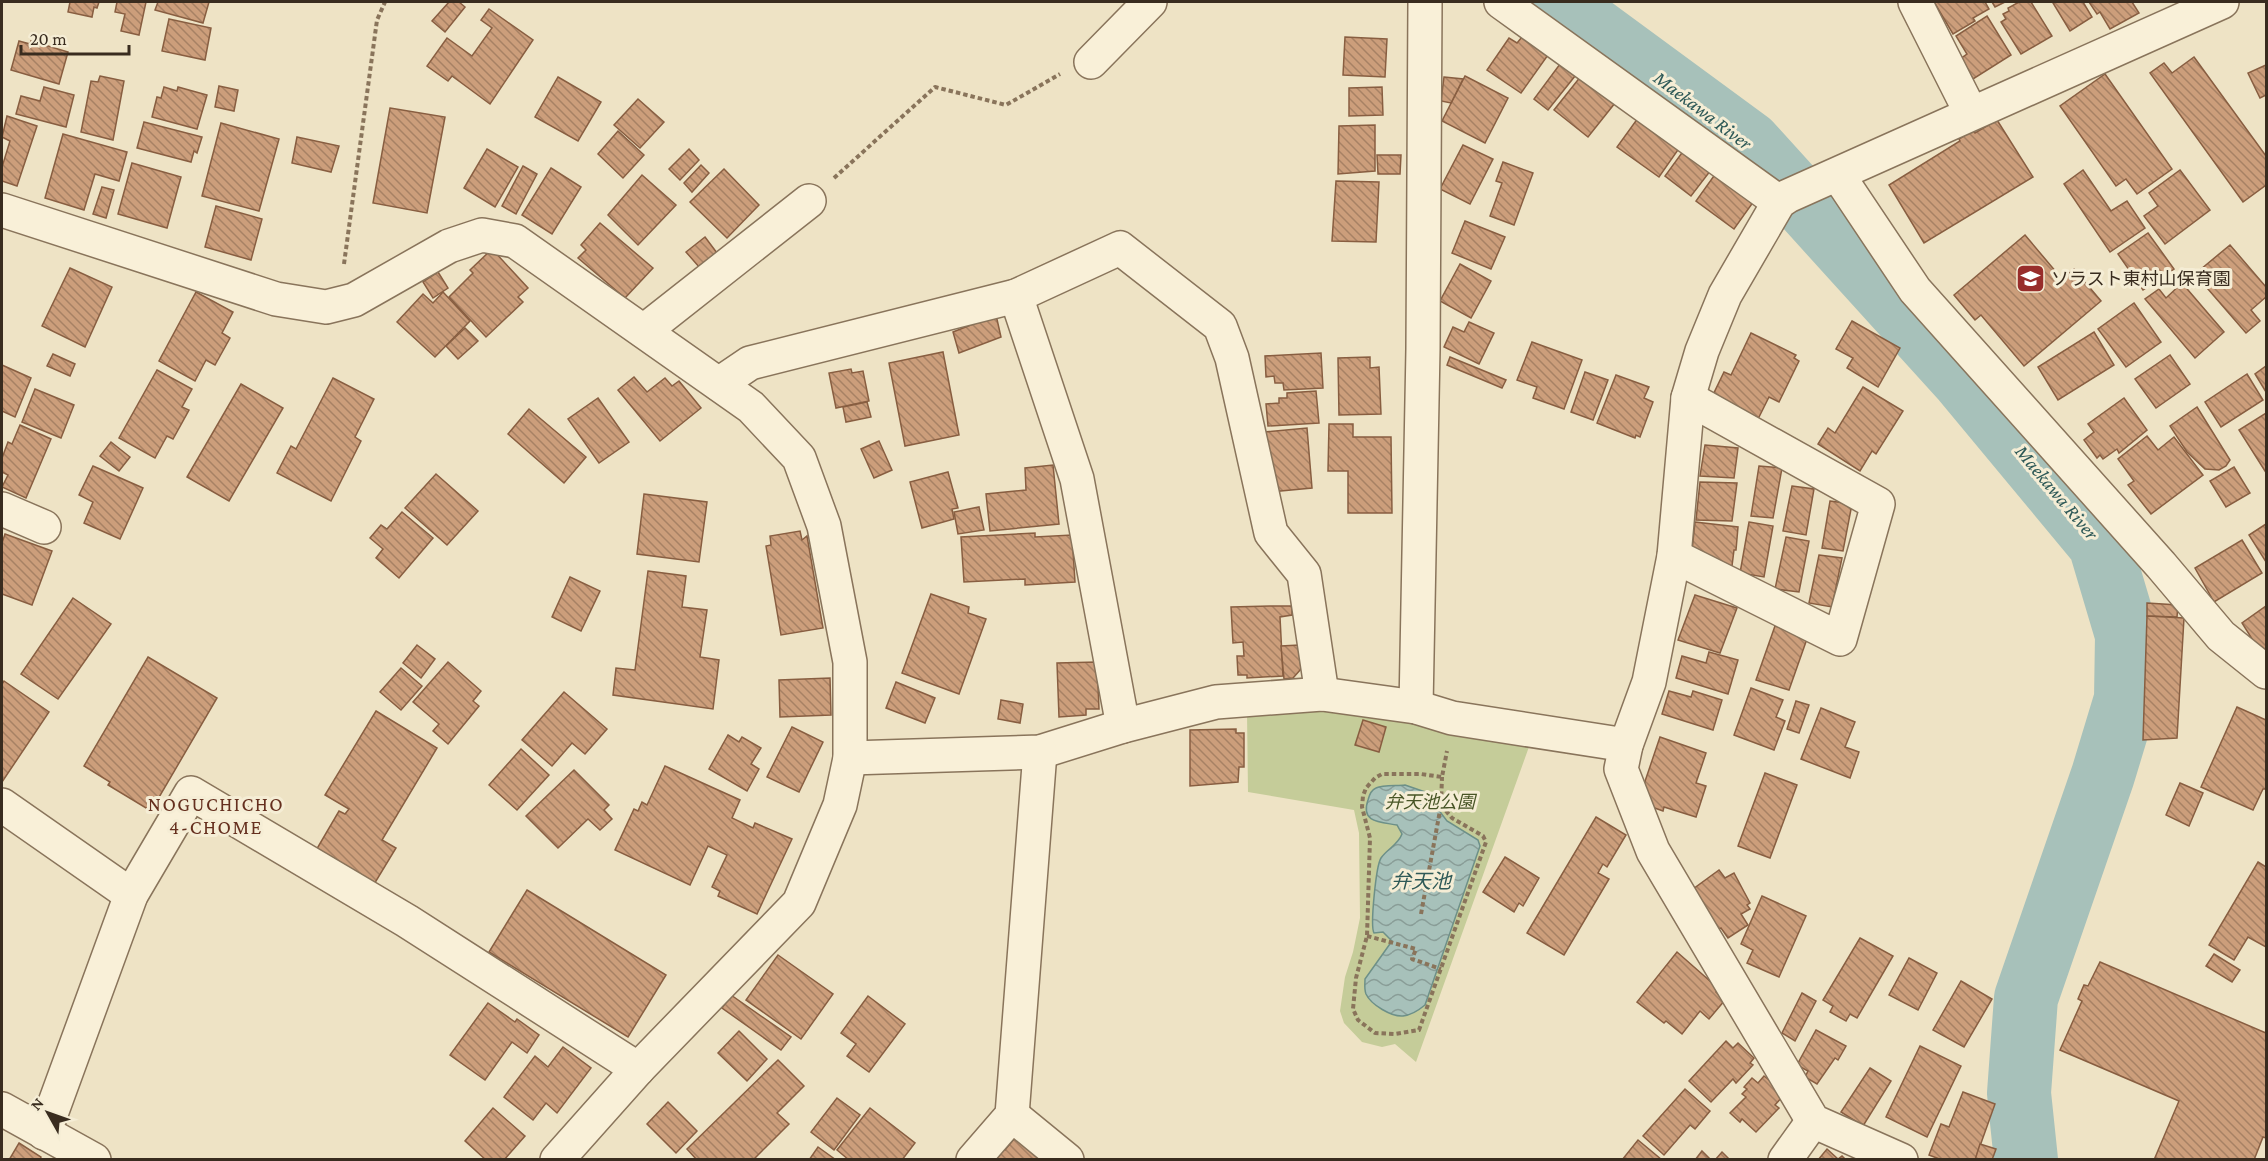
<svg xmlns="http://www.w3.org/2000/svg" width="2268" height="1161" font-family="'Crimson Pro','Noto Sans JP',serif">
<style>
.park{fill:#c5cc99}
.water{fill:url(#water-waves);stroke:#6d9088;stroke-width:1.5}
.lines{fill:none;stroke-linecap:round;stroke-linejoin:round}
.river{stroke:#a7c1ba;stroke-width:64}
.building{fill:url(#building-back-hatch);stroke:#885e41;stroke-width:1.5}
.minor-casing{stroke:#89745b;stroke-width:36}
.path{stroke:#89745b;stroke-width:4;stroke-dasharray:4.5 3;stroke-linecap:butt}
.minor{stroke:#f9f0d8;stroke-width:33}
.labels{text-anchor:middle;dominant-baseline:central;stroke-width:6;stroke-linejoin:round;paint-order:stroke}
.poi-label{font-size:18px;fill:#392c1f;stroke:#f5edd5;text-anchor:start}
.park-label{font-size:18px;font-style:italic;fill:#485526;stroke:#f5edd5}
.water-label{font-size:20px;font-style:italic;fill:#2e5957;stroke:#f5edd5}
.neighbourhood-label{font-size:20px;letter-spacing:1.5px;fill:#652f1e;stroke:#f5edd5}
</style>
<defs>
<pattern id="water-waves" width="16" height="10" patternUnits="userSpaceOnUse" patternTransform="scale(1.5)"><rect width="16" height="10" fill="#a7c1ba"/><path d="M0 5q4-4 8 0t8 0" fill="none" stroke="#899d97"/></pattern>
<pattern id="building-back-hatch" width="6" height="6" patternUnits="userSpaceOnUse" patternTransform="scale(1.5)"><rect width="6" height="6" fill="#cc9e7b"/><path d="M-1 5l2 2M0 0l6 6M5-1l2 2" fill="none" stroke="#a78164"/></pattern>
</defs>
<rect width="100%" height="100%" fill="#eee3c5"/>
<path class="park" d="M1333 709 1530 744 1416 1062 1395 1044 1382 1047 1362 1042 1344 1023 1340 1011 1345 977 1353 952 1360 918 1359 833 1354 810 1248 792 1247 713Z"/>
<path class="water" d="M1405 785 1425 792 1447 821 1478 840 1480 846 1425 1005C1419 1010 1412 1015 1403 1016 1392 1017 1371 1005 1366 994 1364 989 1365 984 1365 979L1392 941 1383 932 1374 933C1370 926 1376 866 1381 858 1387 849 1398 845 1402 834L1397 825C1381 822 1360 823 1368 800 1369 796 1371 790 1376 788 1383 785 1397 786 1405 785Z"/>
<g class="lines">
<path class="river" d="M1557 2 1749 143 1963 379 2100 544 2127 635 2126 699 2103 775 2026 998 2019 1093 2026 1160"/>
</g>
<g class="building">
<path d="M70 2H99L97 8 94 7 92 17 68 12Z"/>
<path d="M117 2H146L139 35 121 31 125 14 115 12Z"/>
<path d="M158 2H209L203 23 155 10Z"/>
<path d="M449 2H459L465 7 445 32 432 21Z"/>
<path d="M1934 2H1985L1989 9 1973 18 1975 21 1953 34Z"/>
<path d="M1992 2H2005L1995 7Z"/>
<path d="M2019 2H2031L2052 36 2021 54 2001 22 2006 19 2003 14 2009 11 2008 8Z"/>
<path d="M2057 2H2083L2092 17 2070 31 2053 3Z"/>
<path d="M2089 2H2132L2139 13 2110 29 2100 12 2097 14Z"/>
<path d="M489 9 533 40 490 104 452 76 448 81 427 66 447 38 472 56 492 28 481 20Z"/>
<path d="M1987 16 2011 55 1973 79 1960 59 1967 54 1956 36Z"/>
<path d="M169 19 211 28 205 60 162 51Z"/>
<path d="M1345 37 1387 39 1385 77 1343 75Z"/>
<path d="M1522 37 1548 55 1521 93 1487 70 1509 38 1517 43Z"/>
<path d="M19 41 30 44 31 41 68 52 59 84 11 70Z"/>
<path d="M2194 57 2266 156V185L2243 202 2150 73 2164 63 2172 73Z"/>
<path d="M1560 64 1575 76 1548 110 1534 99Z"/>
<path d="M2266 65V95L2260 98 2248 73Z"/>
<path d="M2105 74 2172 169 2137 194 2126 179 2116 186 2060 106Z"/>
<path d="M100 76 124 81 113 140 81 132 91 81 98 82Z"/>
<path d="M1465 76 1508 98 1485 143 1442 121Z"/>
<path d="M1581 76 1615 103 1588 137 1554 110Z"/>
<path d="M558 77 601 102 578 141 535 117Z"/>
<path d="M1444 77 1463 79 1451 103 1441 101Z"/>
<path d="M219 86 238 90 234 111 215 107Z"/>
<path d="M44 87 74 95 66 127 16 114 21 96 40 101Z"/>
<path d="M164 87 177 91 178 87 207 95 197 129 152 117 157 97 161 98Z"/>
<path d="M1382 87 1383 115 1349 116V88Z"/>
<path d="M638 99 664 122 640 148 614 125Z"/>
<path d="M390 108 445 117 427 213 373 203Z"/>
<path d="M7 116 37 126 17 186 2 181V167L10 141 2 137Z"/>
<path d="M1638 118 1680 147 1659 177 1617 147Z"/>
<path d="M1997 120 2033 177 1924 243 1889 185 1960 141 1959 139 1973 130 1975 133Z"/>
<path d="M144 122 202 137 197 153 194 151 191 162 137 148Z"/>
<path d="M221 123 279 139 259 211 202 196Z"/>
<path d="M1375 125V171L1338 174 1339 126Z"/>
<path d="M618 131 644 155 623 178 598 154Z"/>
<path d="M63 134 127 152 119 181 95 174 84 210 45 198Z"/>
<path d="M297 137 339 146 331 172 292 163Z"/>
<path d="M1463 145 1493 159 1470 204 1440 189Z"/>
<path d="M487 149 518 167 495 207 464 188Z"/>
<path d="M689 149 699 160 680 180 669 169Z"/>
<path d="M1684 150 1711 170 1691 196 1665 176Z"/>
<path d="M1377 155H1401L1400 174H1378Z"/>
<path d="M1503 162 1533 173 1514 225 1490 216 1502 183 1496 181Z"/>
<path d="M132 163 181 177 167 228 118 214Z"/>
<path d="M701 165 709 173 692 192 684 183Z"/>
<path d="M523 166 537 174 516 214 502 206Z"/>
<path d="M551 168 581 187 552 234 522 215Z"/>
<path d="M724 169 759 205 727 238 690 202Z"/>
<path d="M2083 170 2111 211 2127 201 2145 228 2110 252 2064 184Z"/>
<path d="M2180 170 2210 210 2165 244 2144 216 2158 206 2149 193Z"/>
<path d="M1716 173 1754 201 1734 229 1696 201Z"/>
<path d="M642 175 676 205 638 245 608 215Z"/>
<path d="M1336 181 1379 182 1376 242 1332 241Z"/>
<path d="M102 187 114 190 106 218 93 214Z"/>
<path d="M216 206 262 219 251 260 205 247Z"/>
<path d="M1465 221 1505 237 1491 269 1452 253Z"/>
<path d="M600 223 653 268 625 298 578 258 586 250 581 245Z"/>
<path d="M2148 233 2174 269 2143 290 2118 254Z"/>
<path d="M2025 235 2062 279 2074 269 2101 301 2024 366 1981 315 1975 320 1954 295Z"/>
<path d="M705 237 717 253 700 268 686 252Z"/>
<path d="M2230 245 2266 287V297L2251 310 2260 321 2246 333 2195 274Z"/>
<path d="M492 249 528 288 518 297 523 302 486 337 449 297 473 273 470 270Z"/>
<path d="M1460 264 1491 281 1471 318 1440 301Z"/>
<path d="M70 268 112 287 85 347 42 326Z"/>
<path d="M438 272 448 288 433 298 423 282Z"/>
<path d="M2182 283 2224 332 2195 358 2145 299 2159 289 2166 298Z"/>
<path d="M196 292 233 312 222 333 230 338 215 365 206 360 195 381 159 361Z"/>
<path d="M443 292 470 321 435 357 397 322 423 294 433 303Z"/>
<path d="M2134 303 2161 342 2126 367 2098 329Z"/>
<path d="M996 315 1001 337 959 353 953 332Z"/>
<path d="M1852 321 1900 348 1878 387 1847 368 1853 358 1836 349Z"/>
<path d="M1469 322 1494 333 1479 364 1444 347 1453 327 1464 332Z"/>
<path d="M465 328 478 341 458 359 446 346Z"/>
<path d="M2094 332 2114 365 2058 400 2038 367Z"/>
<path d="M1751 333 1796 355 1794 358 1799 361 1779 402 1769 397 1757 421 1711 399 1724 372 1731 375Z"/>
<path d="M1532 342 1582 360 1564 409 1533 398 1537 387 1517 380Z"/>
<path d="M943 352 959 435 905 446 889 363Z"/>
<path d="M1321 353 1323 388 1284 390 1283 383H1275L1274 376 1266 377 1265 356Z"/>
<path d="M53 354 75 364 70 376 47 366Z"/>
<path d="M2170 355 2190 384 2156 408 2135 379Z"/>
<path d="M1370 357V368L1379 367 1381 414 1339 415 1338 358Z"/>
<path d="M1450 357 1506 380 1502 388 1447 365Z"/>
<path d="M2 365 31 378 15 417 2 411Z"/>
<path d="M2266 366V392L2255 374Z"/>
<path d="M851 369 852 373 863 371 869 401 836 408 829 373Z"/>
<path d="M157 370 192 389 182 407 189 410 173 439 167 436 155 458 119 438Z"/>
<path d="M1585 372 1608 380 1593 420 1571 412Z"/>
<path d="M2247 374 2263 400 2221 427 2205 402Z"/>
<path d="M1616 375 1649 387 1644 398 1653 402 1640 437 1636 435 1635 438 1597 423Z"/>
<path d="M634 377 647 392 665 378 672 386 679 381 701 408 660 441 618 390Z"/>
<path d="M333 378 374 399 355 437 361 441 331 501 277 473 291 446 296 449Z"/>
<path d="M241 384 283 408 229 501 187 477Z"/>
<path d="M1863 387 1903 411 1876 454 1872 451 1860 471 1818 444 1828 428 1835 433Z"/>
<path d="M35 389 74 405 61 438 22 422Z"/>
<path d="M1316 391 1319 423 1268 426 1266 404 1279 403V398H1287V393Z"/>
<path d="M598 398 629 442 599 463 568 419Z"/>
<path d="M2124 398 2147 430 2119 453 2117 449 2103 459 2100 455 2097 458 2084 440 2094 432 2088 424Z"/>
<path d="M867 402 871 417 846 422 843 407Z"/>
<path d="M2197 407 2230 460 2226 466 2219 470 2205 469 2187 452 2170 426Z"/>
<path d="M529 409 586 457 564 483 508 434Z"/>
<path d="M2266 413V470L2265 471 2239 430Z"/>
<path d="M1329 424H1353V437H1391L1392 513H1348V471H1328Z"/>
<path d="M20 425 51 439 26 498 2 487 8 475 2 472V458L8 442 12 444Z"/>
<path d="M1307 428 1312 488 1270 492 1265 432Z"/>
<path d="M2147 436 2158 450 2174 437 2203 475 2151 514 2128 485 2134 481 2118 459Z"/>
<path d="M879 441 892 470 874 478 861 449Z"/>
<path d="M111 442 130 457 119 471 100 456Z"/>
<path d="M1705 445 1738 448 1734 478 1700 476Z"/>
<path d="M1053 465 1059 524 990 531 986 494 1026 490 1025 468Z"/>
<path d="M93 466 143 488 120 539 84 523 93 502 79 495Z"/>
<path d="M1759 466 1782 468 1773 518 1751 516Z"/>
<path d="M2234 467 2250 493 2226 507 2210 481Z"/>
<path d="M948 472 958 508 952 509 954 519 922 528 910 482Z"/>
<path d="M436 474 478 511 447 545 405 508Z"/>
<path d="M1700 482 1737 483 1732 521 1696 520Z"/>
<path d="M1792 486 1814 489 1806 535 1783 531Z"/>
<path d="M644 494 707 502 699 562 637 554Z"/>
<path d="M1830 501 1852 504 1843 551 1822 548Z"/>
<path d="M979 507 984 530 958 534 954 512Z"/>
<path d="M402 512 433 538 399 578 376 558 383 549 370 538 381 525 387 529Z"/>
<path d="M1695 522 1738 527 1736 550H1734L1732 566 1699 561 1692 550Z"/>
<path d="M1749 522 1773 526 1764 577 1740 573Z"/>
<path d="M2266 524V562L2249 535Z"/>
<path d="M800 531 802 540 807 536 823 628 781 635 766 546 771 545 770 536Z"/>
<path d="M1035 533V537L1072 535 1075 582 1025 585V579L964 582 961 537Z"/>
<path d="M5 534 52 551 32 605 2 594V543Z"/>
<path d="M1786 537 1809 541 1799 592 1775 589Z"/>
<path d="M2242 540 2262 573 2214 602 2195 568Z"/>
<path d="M1819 555 1842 558 1832 607 1809 603Z"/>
<path d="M648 571 686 576 682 607 707 610 700 657 719 660 713 709 613 695 616 668 635 670Z"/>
<path d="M570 577 600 591 581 631 552 617Z"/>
<path d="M931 594 969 607 968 613 986 619 959 694 902 673Z"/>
<path d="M1695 595 1737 608 1720 653 1678 640Z"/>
<path d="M73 598 111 624 58 699 21 674Z"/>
<path d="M2147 603 2178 605 2177 617 2147 616Z"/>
<path d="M1270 606H1292V615L1280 617 1283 676 1247 678V675H1238L1237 656H1244L1243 642 1233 643 1231 607Z"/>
<path d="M2266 606V657L2264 658 2242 623Z"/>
<path d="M2147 616 2184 618 2177 738 2143 740Z"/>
<path d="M1775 626 1808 636 1789 690 1756 680Z"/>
<path d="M417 645 435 659 421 678 403 663Z"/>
<path d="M1299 645 1301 669 1293 678 1284 679 1281 646Z"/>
<path d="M1709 652 1738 660 1728 694 1676 678 1682 656 1706 663Z"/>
<path d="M148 657 217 698 151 811 108 785 110 782 84 766Z"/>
<path d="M448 662 481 691 473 701 479 706 448 744 433 731 439 724 413 702Z"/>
<path d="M1097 662 1099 709H1086V715L1059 717 1057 663Z"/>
<path d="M401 668 422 686 401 710 380 692Z"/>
<path d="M830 678 831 715 780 717 779 680Z"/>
<path d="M4 681 49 712 2 782V684Z"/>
<path d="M896 682 935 698 925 723 886 708Z"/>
<path d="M1751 688 1783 700 1776 717 1785 721 1774 750 1734 735Z"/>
<path d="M1669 691 1691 697 1693 691 1722 700 1713 730 1662 714Z"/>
<path d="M564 692 607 729 585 754 572 743 552 766 522 740Z"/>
<path d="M1001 700 1023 704 1020 723 998 719Z"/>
<path d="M1796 701 1809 705 1799 733 1787 729Z"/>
<path d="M2237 707 2266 720V789H2263L2253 810 2201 787Z"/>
<path d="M1821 708 1855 722 1845 747 1859 752 1850 778 1801 759Z"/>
<path d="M376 711 437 748 382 840 396 848 373 886 315 852 339 811 345 814 349 809 325 795Z"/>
<path d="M1363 720 1386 727 1379 752 1355 745Z"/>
<path d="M792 727 823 742 799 792 767 777Z"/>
<path d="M1236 729V733H1244V767H1239L1238 782 1190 786V730Z"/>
<path d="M728 735 739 742 742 737 761 748 751 764 759 769 747 791 709 769Z"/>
<path d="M1660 737 1706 753 1696 783 1706 786 1696 817 1664 807 1663 811 1638 802Z"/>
<path d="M521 749 549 775 517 810 489 785Z"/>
<path d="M665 766 740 800 732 818 753 828 755 823 792 839 757 914 718 896 720 891 712 887 727 855 708 846 690 885 615 850 634 809 638 811 642 802 647 805Z"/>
<path d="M574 770 609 805 604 810 612 819 600 830 588 819 558 848 526 816Z"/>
<path d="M1765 773 1797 785 1770 858 1738 846Z"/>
<path d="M2180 783 2203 793 2189 826 2166 815Z"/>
<path d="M1596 817 1626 835 1607 867 1603 864 1598 873 1609 879 1564 955 1527 933Z"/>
<path d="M1505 857 1539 878 1523 906 1519 903 1514 912 1483 892Z"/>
<path d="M2258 862 2266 867V947L2248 937 2234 960 2209 945Z"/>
<path d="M1719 870 1725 878 1734 873 1750 903 1747 905 1750 909 1741 914 1748 925 1728 938 1721 928 1715 932 1689 892Z"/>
<path d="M527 890 666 975 628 1037 489 952Z"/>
<path d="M1762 896 1806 916 1779 977 1747 963 1753 950 1741 944Z"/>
<path d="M1860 938 1893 956 1857 1018 1850 1014 1846 1021 1830 1012 1833 1006 1823 1000Z"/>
<path d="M1677 952 1719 989 1716 992 1725 1000 1709 1019 1700 1011 1682 1034 1666 1021 1664 1023 1637 1002Z"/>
<path d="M2214 954 2240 970 2232 982 2206 966Z"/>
<path d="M778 955 833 994 801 1039 746 1000Z"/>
<path d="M1909 958 1937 973 1918 1010 1889 995Z"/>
<path d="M2100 962 2266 1033V1138L2263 1137 2254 1160H2154L2179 1101 2060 1050 2082 1001 2078 999 2084 985 2088 986Z"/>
<path d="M1961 981 1992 999 1964 1047 1933 1030Z"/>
<path d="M1802 993 1816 1001 1795 1041 1782 1033Z"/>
<path d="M731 995 791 1037 781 1050 722 1008Z"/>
<path d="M868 996 905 1024 869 1072 847 1056 856 1044 841 1033Z"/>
<path d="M488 1003 515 1022 517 1019 539 1035 527 1053 512 1042 485 1080 450 1055Z"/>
<path d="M1816 1030 1846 1046 1838 1060 1835 1058 1817 1084 1805 1077 1808 1071 1797 1065Z"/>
<path d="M739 1031 767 1059 747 1081 718 1053Z"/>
<path d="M1726 1041 1733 1048 1738 1043 1754 1058 1750 1063 1753 1065 1736 1083 1733 1079 1711 1102 1689 1081Z"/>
<path d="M1920 1046 1961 1066 1927 1137 1886 1117Z"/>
<path d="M563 1047 591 1068 557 1113 546 1103 533 1120 504 1097 535 1056 548 1067Z"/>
<path d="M778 1060 804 1086 777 1113 789 1124 753 1160H697L687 1149Z"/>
<path d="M1870 1068 1891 1081 1863 1126 1841 1112Z"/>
<path d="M1764 1076 1777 1086 1783 1096 1775 1105 1779 1108 1756 1132 1742 1119 1740 1122 1730 1113 1746 1097 1742 1094 1747 1089 1744 1087 1752 1078 1758 1083Z"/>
<path d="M1685 1089 1710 1111 1695 1129 1690 1125 1664 1155 1643 1136Z"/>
<path d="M1963 1092 1995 1104 1975 1160H1942L1929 1155 1941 1124 1949 1127Z"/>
<path d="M837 1098 860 1115 834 1150 811 1132Z"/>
<path d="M668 1102 697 1131 676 1153 647 1124Z"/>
<path d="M493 1108 525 1136 504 1160H486L465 1141Z"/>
<path d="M870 1108 915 1143 902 1160H849L837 1150Z"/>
<path d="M1018 1134 1046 1160H991L1002 1147 1005 1150Z"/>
<path d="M1638 1140 1662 1160H1622Z"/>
<path d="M19 1143 41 1157 40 1160H9Z"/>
<path d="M1980 1144 1996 1149 1992 1160H1975Z"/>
<path d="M818 1147 836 1160H809Z"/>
<path d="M1827 1149 1838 1159 1842 1156 1846 1160H1818Z"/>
<path d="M1702 1151 1711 1160H1695Z"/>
<path d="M1722 1152 1730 1160H1715Z"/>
</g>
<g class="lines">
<defs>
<g id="minor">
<path d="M1501 2 1779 202"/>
<path d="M1915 2 1971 113"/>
<path d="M1091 62 1150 2"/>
<path d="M1838 175 1915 290 2161 565 2221 636 2266 672"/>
<path d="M2 210 276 299 326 307 354 300 449 246 482 235 515 241 751 407 799 458 824 526 850 662V758L840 805 799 903 638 1069 557 1160"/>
<path d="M1016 296 1077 479 1123 726"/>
<path d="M644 331 809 201"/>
<path d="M719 384 750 363 1016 296 1120 248 1220 326 1232 358 1271 533 1304 574 1322 694"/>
<path d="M2 509 44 527"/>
<path d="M1674 556 1840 639 1878 504 1688 398"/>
<path d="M1416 707 1423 349 1425 2"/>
<path d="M850 758 1040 752 1123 726 1216 702 1322 694 1416 707 1452 718 1626 745"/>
<path d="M2 805 131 895"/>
<path d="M2 1109 94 1160"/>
<path d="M1012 1115 1067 1160"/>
<path d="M44 1133 131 895 191 793 407 921 638 1069"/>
<path d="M973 1160 1012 1115 1040 752"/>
<path d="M1785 1160 1813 1121"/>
<path d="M1901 1160 1813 1121 1653 851 1621 769 1626 745 1649 682 1674 556 1688 398 1702 351 1725 295 1779 202 1788 196 2222 2"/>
</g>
</defs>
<use href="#minor" class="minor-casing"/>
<g class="path">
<path d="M834 178 935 87 1006 105 1060 74"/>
<path d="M344 264 377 20 385 2"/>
<path d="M1441 805 1452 818 1483 836 1486 842 1419 1030 1395 1034 1375 1033 1358 1020 1353 1009 1356 978 1367 936 1370 838 1362 807 1363 796 1366 788 1375 778 1382 774H1421L1442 777 1447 751"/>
<path d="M1421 914 1441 805 1442 777"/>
<path d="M1367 936 1416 949 1412 959 1441 969"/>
</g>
<use href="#minor" class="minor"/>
</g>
<defs>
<symbol id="school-square" viewBox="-11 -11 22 22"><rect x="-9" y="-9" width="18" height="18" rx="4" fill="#982d2b" stroke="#f5edd5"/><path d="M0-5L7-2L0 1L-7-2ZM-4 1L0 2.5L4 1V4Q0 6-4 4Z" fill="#fff"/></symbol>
</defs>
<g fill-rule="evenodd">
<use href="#school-square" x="2014" y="262" width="33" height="33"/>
</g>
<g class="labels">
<g class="poi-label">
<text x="2051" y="279">ソラスト東村山保育園</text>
</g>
<g class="park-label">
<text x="1430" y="802">弁天池公園</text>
</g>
<g class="water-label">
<text transform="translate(1703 110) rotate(37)">Maekawa River</text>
<text transform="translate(2057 492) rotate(50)">Maekawa River</text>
<text x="1421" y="881">弁天池</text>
</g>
<g class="neighbourhood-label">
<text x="216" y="804">NOGUCHICHO<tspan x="216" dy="23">4-CHOME</tspan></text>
</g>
</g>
<rect width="2268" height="1161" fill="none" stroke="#392c1f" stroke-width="6"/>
<g transform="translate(48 1113) rotate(310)" stroke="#f5edd5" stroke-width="4.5" paint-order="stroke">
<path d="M0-4.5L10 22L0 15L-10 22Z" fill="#392c1f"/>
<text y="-9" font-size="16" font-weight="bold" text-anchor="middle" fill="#392c1f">N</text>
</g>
<path d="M21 45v9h108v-9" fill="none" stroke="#392c1f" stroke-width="3"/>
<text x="30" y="45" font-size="18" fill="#392c1f" stroke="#f5edd5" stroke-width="4.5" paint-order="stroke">20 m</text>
</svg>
